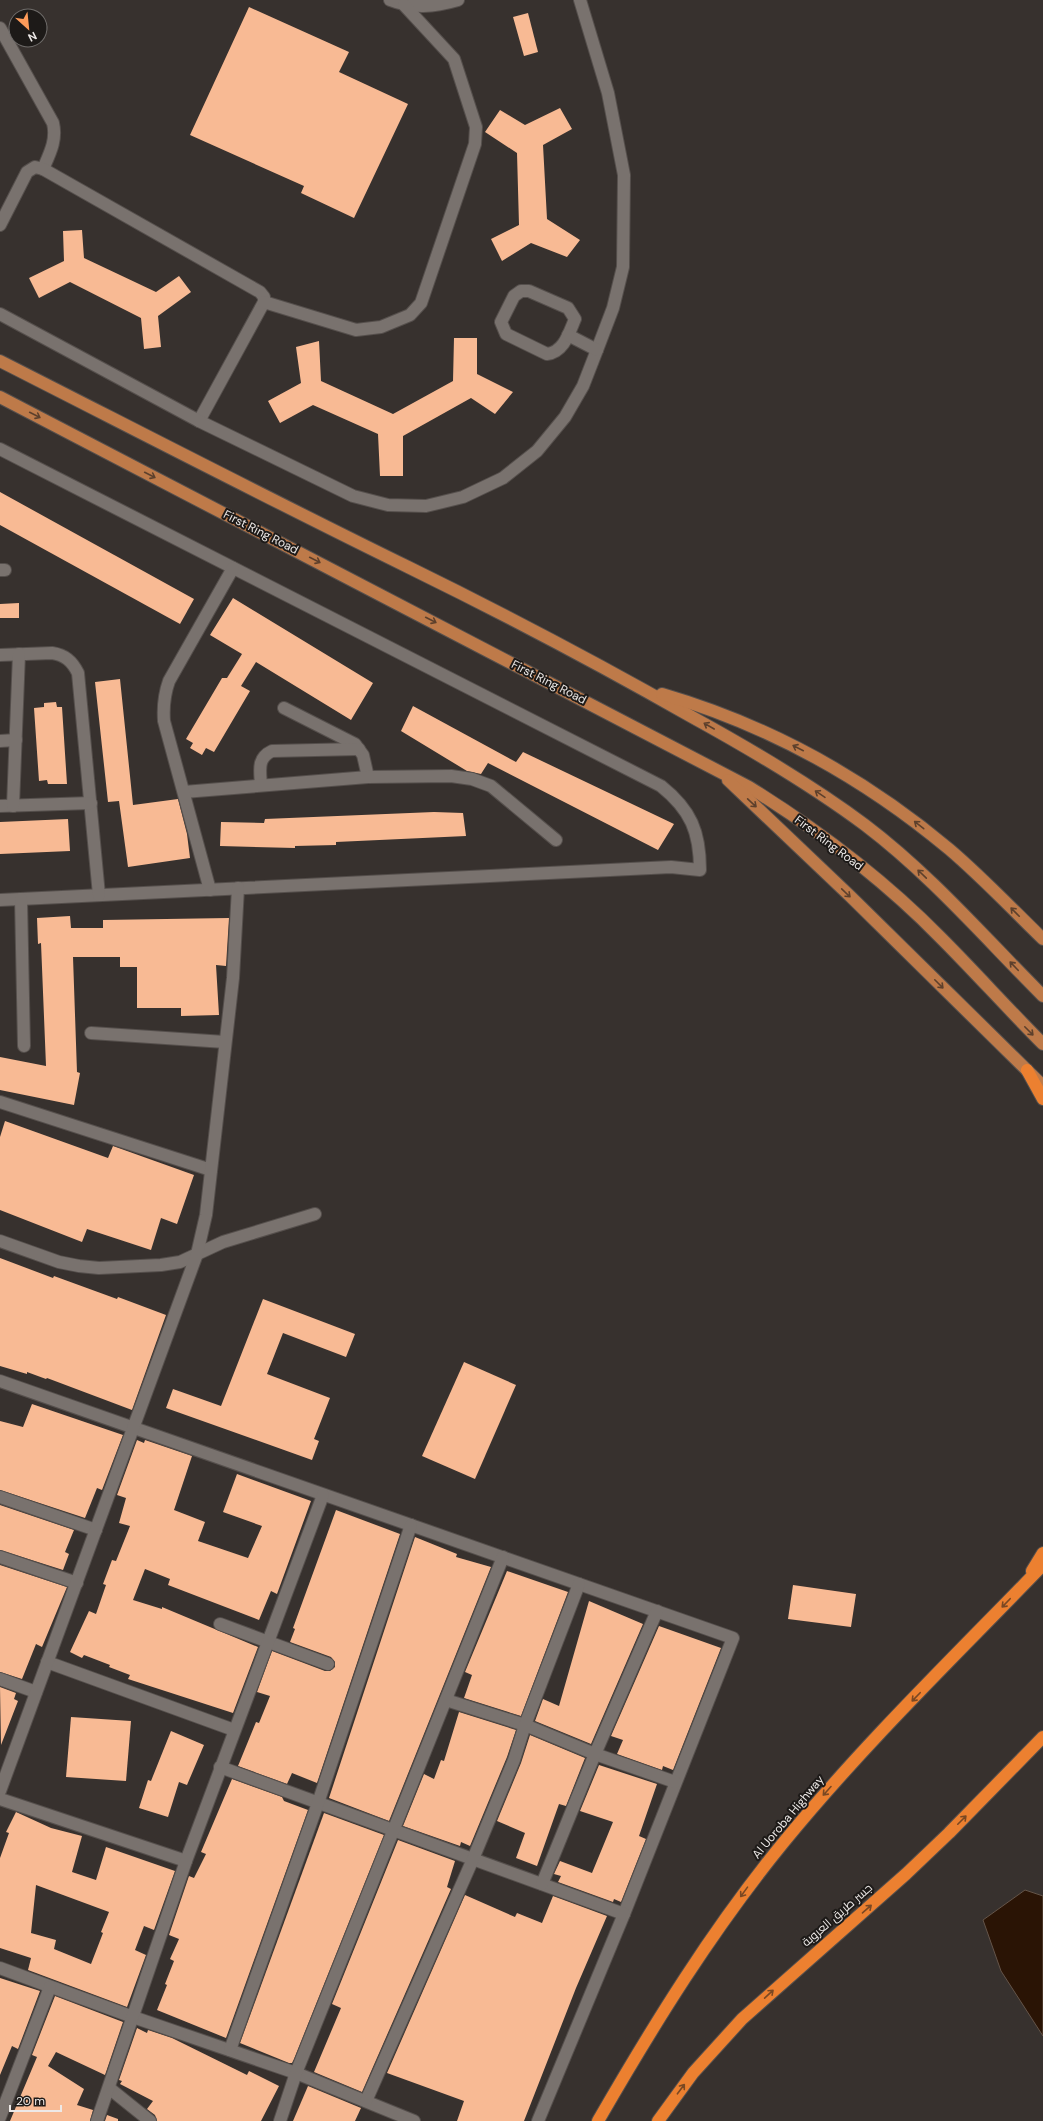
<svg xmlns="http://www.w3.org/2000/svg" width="1043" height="2121" font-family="'DM Sans',Cairo,sans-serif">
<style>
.water{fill:#2a1405;stroke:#645449}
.building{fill:#f8ba94;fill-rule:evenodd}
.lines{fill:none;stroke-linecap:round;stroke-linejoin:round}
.minor-casing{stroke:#554f4c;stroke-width:14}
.major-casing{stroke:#554f4c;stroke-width:14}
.highway-casing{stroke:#554f4c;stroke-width:14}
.minor{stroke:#79726e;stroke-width:12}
.major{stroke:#be7a49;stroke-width:12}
.highway{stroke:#ec8030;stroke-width:12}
.oneway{stroke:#5d402c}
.oneway2{stroke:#7a4823}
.labels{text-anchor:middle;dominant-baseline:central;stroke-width:4;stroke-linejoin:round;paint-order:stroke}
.street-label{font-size:12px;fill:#ede9e7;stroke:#1d1a18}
</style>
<rect width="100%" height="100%" fill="#37312e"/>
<path class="water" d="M1025 1890 1043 1896V2036L1001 1971 983 1920Z"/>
<g class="building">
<path d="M249 7 349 52 339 72 408 104 354 218 301 193 304 186 190 135Z"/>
<path d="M528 13 538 52 524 56 513 17Z"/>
<path d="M560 108 572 129 543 145 547 219 580 240 567 257 531 243 502 261 491 239 519 225 517 153 485 132 500 110 525 125Z"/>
<path d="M82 230 84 258 156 292 179 276 191 292 158 316 161 347 144 349 141 318 70 282 39 298 29 278 64 261 63 231Z"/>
<path d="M454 338H477V374L513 392 495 414 471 398 403 436V476H380L378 434 313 405 280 423 268 401 301 383 296 347 319 341 321 381 393 414 453 381Z"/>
<path d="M0 492 194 599 180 624 0 525Z"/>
<path d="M233 598 373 683 351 720 256 662 241 686 250 691 214 752 206 748 202 755 190 748 193 743 186 739 222 678H227L242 654 210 635Z"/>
<path d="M19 603V618H0V604Z"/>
<path d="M120 679 133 805 178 799 187 834 190 858 128 867 119 801 108 802 95 682Z"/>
<path d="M56 702 57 707H62L67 784H48L47 780 39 781 34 708 44 707V703Z"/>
<path d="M413 706 516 762 523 752 674 824 658 850 488 763 481 774 467 771 401 731Z"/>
<path d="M434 812 463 813 466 836 336 842V845L295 846V848L220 846 221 822 264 823 265 819Z"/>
<path d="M68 819 70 851 0 854V822Z"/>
<path d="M70 916 71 928H103V920L229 918 226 966 216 965 219 1015 181 1016V1008H137V967H120V957H73L77 1072 80 1073 74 1105 0 1090V1057L46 1066 41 943 38 944 37 918Z"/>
<path d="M5 1121 108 1158 113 1146 194 1175 177 1224 161 1218 151 1250 87 1229 82 1242 0 1210V1137Z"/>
<path d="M0 1258 53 1278 54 1276 117 1299 118 1297 166 1315 132 1410 47 1378 46 1379 27 1372V1374L0 1366Z"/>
<path d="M263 1299 355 1334 346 1357 283 1333 267 1374 330 1398 314 1439 319 1441 312 1460 166 1408 173 1389 221 1406Z"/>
<path d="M464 1362 516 1385 475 1479 422 1456Z"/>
<path d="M32 1404 123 1435 102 1490 97 1488 85 1518 0 1490V1421L23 1427Z"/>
<path d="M137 1440 144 1443 145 1440 192 1456 174 1510 205 1522 198 1541 248 1558 262 1526 223 1512 237 1474 311 1501 277 1594 271 1591 259 1620 168 1585 170 1579 145 1569 133 1600 162 1609V1607L258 1647 233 1713 128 1679 130 1675 109 1667 110 1665 84 1655 82 1658 70 1652 89 1611 96 1614 106 1585 103 1584 112 1560 116 1561 130 1526 119 1523 126 1498 117 1495Z"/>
<path d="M0 1505 74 1530 65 1552 69 1554 63 1570 0 1550Z"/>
<path d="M336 1510 400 1534 317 1783 292 1773 287 1784 238 1766 256 1722 259 1723 270 1696 257 1692 272 1651 325 1671H330L335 1667V1662L331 1657 290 1642 295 1629 293 1628Z"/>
<path d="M415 1537 457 1554 456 1557 491 1567 389 1821 329 1798Z"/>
<path d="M0 1565 67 1587 42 1647 36 1644 22 1679 0 1672Z"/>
<path d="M507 1571 568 1592 521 1716 464 1698 472 1675 465 1672Z"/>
<path d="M793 1585 856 1594 851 1627 788 1619Z"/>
<path d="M589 1601 643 1624 591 1744 535 1721 543 1699 559 1706Z"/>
<path d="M659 1626 721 1648 673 1770 663 1766 662 1770 617 1754 623 1740 611 1736Z"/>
<path d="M0 1687 16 1693 14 1699 18 1701 1 1745Z"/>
<path d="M459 1712 516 1730 507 1757 470 1846 461 1842 460 1846 403 1826 424 1774 434 1779 441 1760 444 1761Z"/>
<path d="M71 1717 131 1721 126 1781 66 1777Z"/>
<path d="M171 1731 204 1745 187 1785 179 1782 168 1817 139 1808 148 1780 151 1781Z"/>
<path d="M530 1735 585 1758 566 1806 559 1804 537 1866 516 1858 525 1833 497 1821 521 1763Z"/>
<path d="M599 1765 657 1784 639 1836 646 1839 621 1902 614 1899 613 1902 558 1882 561 1876 554 1874 560 1861 592 1873 613 1822 580 1811Z"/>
<path d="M232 1779 282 1797 284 1801 308 1810 226 2038 157 2010 167 1985 165 1984 174 1961 170 1959 179 1939 169 1935 189 1876 194 1878 206 1854 201 1852Z"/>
<path d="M16 1812 51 1828 82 1836 72 1872 96 1880 106 1847 175 1871 154 1930 144 1926 135 1950 146 1955 127 2007 28 1970 31 1958 0 1948V1858L9 1833 6 1832ZM36 1885 109 1912 101 1932 103 1933 91 1964 54 1949 56 1940 31 1933Z"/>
<path d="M324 1813 384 1835 294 2059 292 2063H289L240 2043Z"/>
<path d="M398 1840 455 1861 447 1887 451 1889 362 2092 314 2072 341 2008 332 2004Z"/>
<path d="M465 1895 515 1917 517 1913 542 1923 553 1896 607 1916 576 1988 524 2121H457L464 2101 387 2073Z"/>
<path d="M0 1978 40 1991 18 2049 12 2046 0 2075Z"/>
<path d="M55 1996 123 2022 105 2075 56 2052 48 2066 84 2089 77 2105 93 2110 90 2121H10L37 2057 32 2055Z"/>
<path d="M137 2028 147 2033 148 2030 172 2038 247 2075 249 2071 279 2086 261 2121H157L155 2115 147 2109 153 2101 120 2084 122 2081 119 2080Z"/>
<path d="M308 2086 361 2108 355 2121H293Z"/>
<path d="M107 2115 118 2119V2121H105Z"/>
</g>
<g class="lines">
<defs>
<g id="minor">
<path d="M390 0C413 9 434 7 458 0"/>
<path d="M0 28 53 123C57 140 50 153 43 169"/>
<path d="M0 225 27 172 35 167 43 169 260 292 264 297V302L199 421"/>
<path d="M521 291H529L568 308 575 319C569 333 564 352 547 354L506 334 501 322 514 296Z"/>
<path d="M264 302 356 330 381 327 410 315 421 303 475 144 476 127 454 59 404 5"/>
<path d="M0 314 199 421 353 496 388 505 426 506 463 497 503 478 537 451 565 417 583 386 597 350 613 308 623 267 624 175 608 93 580 0"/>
<path d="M568 335 597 350"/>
<path d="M0 449 661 786C691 810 700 832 700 870L671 867 0 900"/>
<path d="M0 570H5"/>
<path d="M0 655 52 653C65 655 72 661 78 673L99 895"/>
<path d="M284 708 355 744 363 755 368 777"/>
<path d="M0 741 16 740"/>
<path d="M261 785C260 770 257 758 272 751L359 749"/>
<path d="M184 792 368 777 451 776 472 779 491 786 556 840"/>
<path d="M0 806 91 803"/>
<path d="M13 806 19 654"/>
<path d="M210 890 164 721C163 707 164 695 169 681L233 568"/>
<path d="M21 899 24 1046"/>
<path d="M91 1033 225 1042"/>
<path d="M0 1102 211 1170"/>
<path d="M0 1241 59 1262 79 1266 99 1268 161 1265 180 1262 223 1242 315 1214"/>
<path d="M0 1381 733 1638 624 1914 538 2121"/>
<path d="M0 1497 96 1530"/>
<path d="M0 1557 77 1583"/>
<path d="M220 1624 328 1664"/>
<path d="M47 1662 234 1730"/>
<path d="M0 1679 36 1692"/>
<path d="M446 1700 525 1725 595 1754 675 1782"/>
<path d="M220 1767 624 1914"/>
<path d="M0 1791 197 1254 206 1215 233 978 238 888"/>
<path d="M0 1799 186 1861"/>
<path d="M542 1884 595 1754 657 1611"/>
<path d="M0 1968 133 2017 296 2073 414 2121"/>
<path d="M230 2050 318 1803 411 1525"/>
<path d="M109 2088 150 2121"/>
<path d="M366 2101 473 1859 514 1760 525 1725 579 1584"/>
<path d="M0 2117 50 1987"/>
<path d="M97 2121 186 1861 323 1495"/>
<path d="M280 2121 296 2073 503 1557"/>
</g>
<g id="major">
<path d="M0 361C136 430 271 500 408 567 504 614 599 664 692 717 752 750 810 784 865 825 931 875 985 938 1043 996"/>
<path d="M0 397 749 787C818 830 883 879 940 937 975 972 1008 1009 1043 1044"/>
<path d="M662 694C768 725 864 778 949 849 982 877 1012 909 1043 939"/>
<path d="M728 780 850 896 1043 1086"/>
</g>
<g id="highway">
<path d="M1027 1070 1043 1099"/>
<path d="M1032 1571 1043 1553"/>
<path d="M598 2121C654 2024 712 1930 783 1843 863 1745 955 1656 1043 1565"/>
<path d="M658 2121 693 2073 742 2019 906 1874 949 1833 1043 1737"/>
</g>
</defs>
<use href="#minor" class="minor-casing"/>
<use href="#major" class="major-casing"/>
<use href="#highway" class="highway-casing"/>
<use href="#minor" class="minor"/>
<use href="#major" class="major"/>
<use href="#highway" class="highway"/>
</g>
<defs><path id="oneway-shaft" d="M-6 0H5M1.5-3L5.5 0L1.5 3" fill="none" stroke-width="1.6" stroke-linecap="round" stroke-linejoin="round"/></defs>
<g class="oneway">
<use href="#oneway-shaft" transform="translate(35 415) rotate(27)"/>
<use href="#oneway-shaft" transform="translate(150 475) rotate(27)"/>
<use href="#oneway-shaft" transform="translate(315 560) rotate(27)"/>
<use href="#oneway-shaft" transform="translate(431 620) rotate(27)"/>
<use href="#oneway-shaft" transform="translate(709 726) rotate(-150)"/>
<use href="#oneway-shaft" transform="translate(798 748) rotate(-153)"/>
<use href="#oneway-shaft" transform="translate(820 794) rotate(-146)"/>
<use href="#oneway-shaft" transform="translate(752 803) rotate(43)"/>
<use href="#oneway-shaft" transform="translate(919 825) rotate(-142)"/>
<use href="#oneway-shaft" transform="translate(922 874) rotate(-136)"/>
<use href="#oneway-shaft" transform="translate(846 893) rotate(44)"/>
<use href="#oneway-shaft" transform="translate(1015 912) rotate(-135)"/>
<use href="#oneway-shaft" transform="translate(1014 966) rotate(-134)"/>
<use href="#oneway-shaft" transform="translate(939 984) rotate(45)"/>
<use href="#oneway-shaft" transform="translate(1029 1031) rotate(45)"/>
</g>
<g class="oneway2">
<use href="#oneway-shaft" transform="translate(1006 1603) rotate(134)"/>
<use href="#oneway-shaft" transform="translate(916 1697) rotate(134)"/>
<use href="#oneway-shaft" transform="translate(827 1791) rotate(132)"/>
<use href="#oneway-shaft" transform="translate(962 1820) rotate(-45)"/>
<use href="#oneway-shaft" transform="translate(744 1892) rotate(126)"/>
<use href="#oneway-shaft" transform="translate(867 1909) rotate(-41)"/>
<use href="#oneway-shaft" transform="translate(769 1994) rotate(-43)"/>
<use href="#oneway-shaft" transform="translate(681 2089) rotate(-53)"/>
</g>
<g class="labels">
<g class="street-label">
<text transform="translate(261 532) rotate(27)">First Ring Road</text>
<text transform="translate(549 682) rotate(27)">First Ring Road</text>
<text transform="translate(829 843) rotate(37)">First Ring Road</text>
<text transform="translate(788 1817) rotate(-50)">Al Uoroba Highway</text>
<text transform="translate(837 1915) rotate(-41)">جسر طريق العروبة</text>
</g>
</g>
<g transform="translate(28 28) rotate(153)"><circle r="19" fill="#1d1a18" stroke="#706d6b"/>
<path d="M0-3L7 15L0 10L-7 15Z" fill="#fe9b59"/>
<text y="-6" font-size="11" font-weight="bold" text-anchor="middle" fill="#ede9e7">N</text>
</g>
<path d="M10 2105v6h51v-6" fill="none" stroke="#ede9e7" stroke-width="2"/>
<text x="16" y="2105" font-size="12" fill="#ede9e7" stroke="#1d1a18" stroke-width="3" paint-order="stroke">20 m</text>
</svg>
